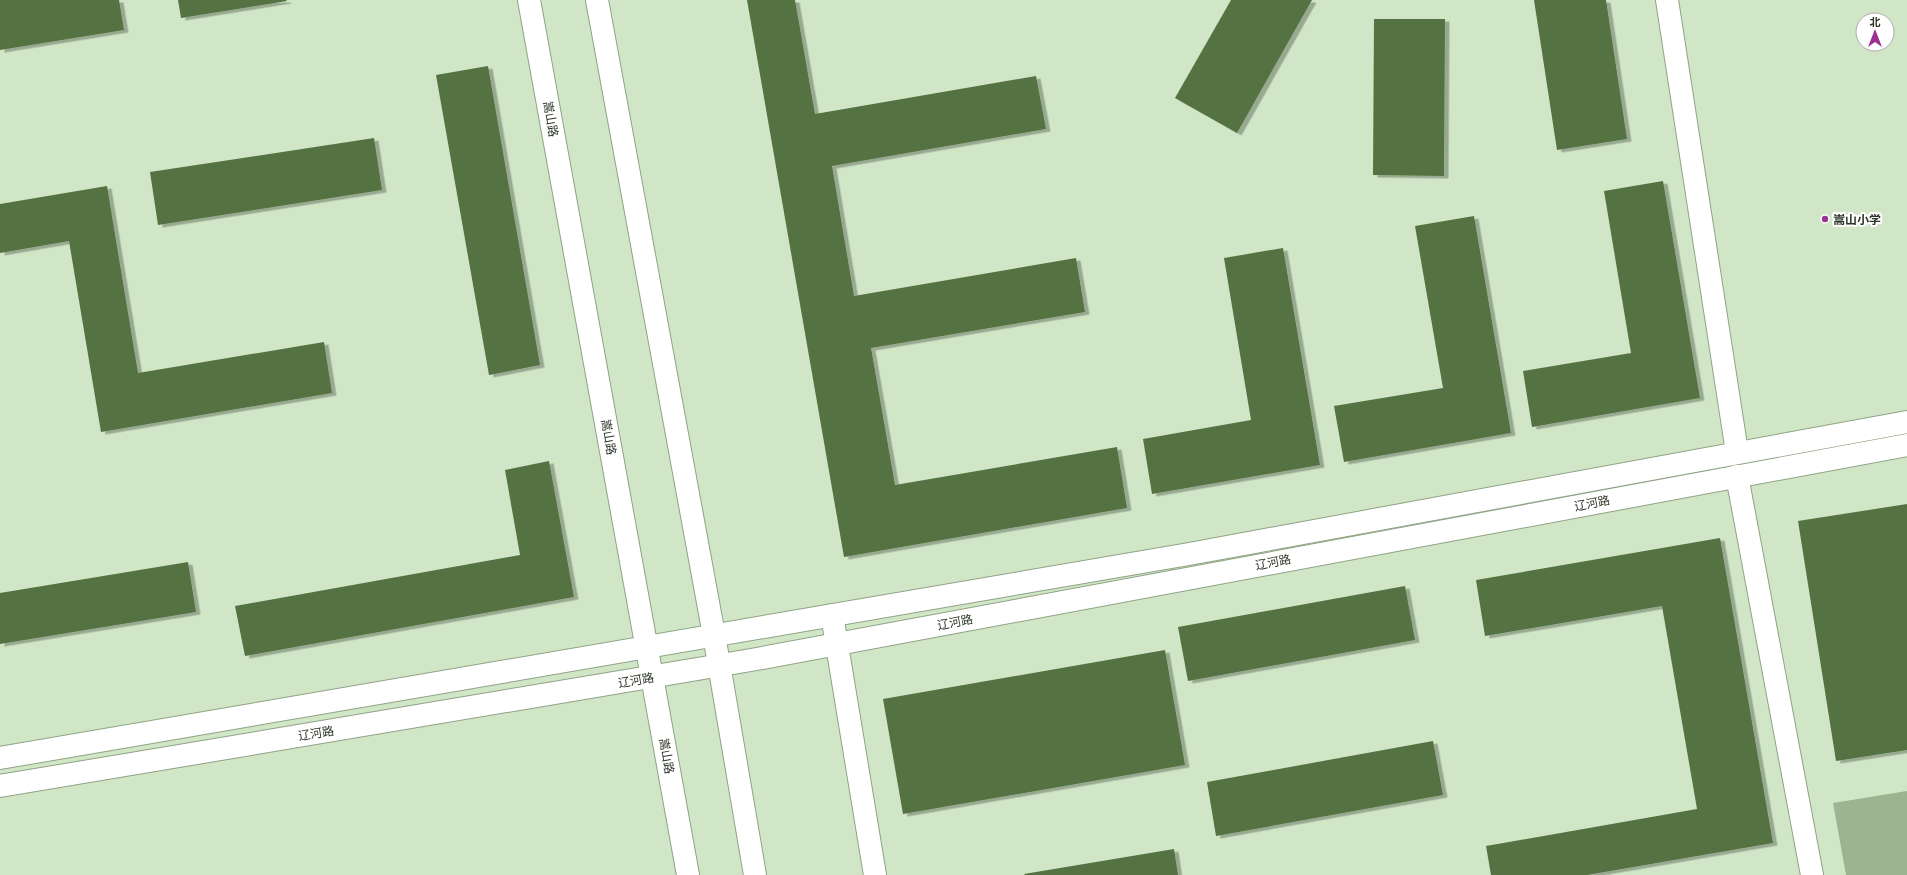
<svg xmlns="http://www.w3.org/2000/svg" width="1907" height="875" font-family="Cabin,'Noto Sans SC',sans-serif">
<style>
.green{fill:#9db491}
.building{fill:#547243;filter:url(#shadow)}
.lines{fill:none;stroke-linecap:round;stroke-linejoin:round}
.minor-casing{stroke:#8fa385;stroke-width:24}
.major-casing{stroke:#8fa385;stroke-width:24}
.minor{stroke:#fff;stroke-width:22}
.major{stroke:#fff;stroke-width:22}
.poi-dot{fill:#9c3193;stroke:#fff;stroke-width:1.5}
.labels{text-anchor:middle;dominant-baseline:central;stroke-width:4;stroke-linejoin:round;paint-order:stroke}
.street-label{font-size:12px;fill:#2d3528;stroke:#fff}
.poi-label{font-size:12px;font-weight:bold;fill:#2d3528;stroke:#fff;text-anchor:start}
</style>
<defs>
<filter id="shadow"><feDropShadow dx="4.5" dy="2.5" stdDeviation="0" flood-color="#0004"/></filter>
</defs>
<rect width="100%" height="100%" fill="#d1e6c6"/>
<path class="green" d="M1907 791V875H1846L1833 803Z"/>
<g class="building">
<path d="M0 0H119L124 30 0 50Z"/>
<path d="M178 0H286L287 1 181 18Z"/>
<path d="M747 0H795L815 114 1036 76 1046 129 832 166 854 296 1076 258 1085 312 871 348 895 485 1117 447 1127 508 844 557Z"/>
<path d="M1231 0H1312L1237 133 1175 98Z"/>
<path d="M1534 0H1606L1627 139 1557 150Z"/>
<path d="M1374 19H1445L1444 176 1373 175Z"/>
<path d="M488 66 540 365 489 375 436 75Z"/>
<path d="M374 138 382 190 158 225 150 172Z"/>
<path d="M1663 181 1700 398 1532 427 1523 371 1631 353 1604 191Z"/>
<path d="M107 186 138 373 324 342 332 393 101 432 69 241 0 253V204Z"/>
<path d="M1474 216 1511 433 1344 462 1334 406 1443 388 1415 226Z"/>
<path d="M1283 248 1320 465 1152 494 1143 439 1251 420 1224 258Z"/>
<path d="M549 461 574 597 245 656 235 606 520 555 505 470Z"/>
<path d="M1907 504V750L1836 761 1798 521Z"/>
<path d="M1720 538 1773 843 1587 875H1491L1486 846 1697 809 1662 606 1485 636 1476 580Z"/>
<path d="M188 562 196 612 0 644V593Z"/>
<path d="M1405 586 1415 640 1188 681 1178 627Z"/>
<path d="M1165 650 1185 765 903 814 883 699Z"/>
<path d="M1433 741 1443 795 1216 836 1207 782Z"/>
<path d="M1174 849 1178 875H1025L1024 874Z"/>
</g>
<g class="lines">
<defs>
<g id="minor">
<path d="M1667 0 1737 452"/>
<path d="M1737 476 1812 875"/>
<path d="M832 615 875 875"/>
</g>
<g id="major">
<path d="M529 0 688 875"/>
<path d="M597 0 714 635 755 875"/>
<path d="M0 758 1189 554 1907 422"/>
<path d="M0 786 751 660 1907 445"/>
</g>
</defs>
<use href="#minor" class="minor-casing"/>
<use href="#major" class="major-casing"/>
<use href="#minor" class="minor"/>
<use href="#major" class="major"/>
</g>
<circle class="poi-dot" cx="1825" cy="219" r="4"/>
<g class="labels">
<g class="street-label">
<text transform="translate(551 119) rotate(80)">嵩山路</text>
<text transform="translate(609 437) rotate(80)">嵩山路</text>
<text transform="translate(1592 503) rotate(-11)">辽河路</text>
<text transform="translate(1273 562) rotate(-11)">辽河路</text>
<text transform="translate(955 622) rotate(-11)">辽河路</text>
<text transform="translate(636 680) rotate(-10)">辽河路</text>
<text transform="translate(316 733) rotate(-9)">辽河路</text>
<text transform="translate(667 756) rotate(80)">嵩山路</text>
</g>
<g class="poi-label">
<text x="1833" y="219">嵩山小学</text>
</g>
</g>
<g transform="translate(1875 32)"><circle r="19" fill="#ffffff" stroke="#abaea9"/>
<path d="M0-3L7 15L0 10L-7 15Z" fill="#9c3193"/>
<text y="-6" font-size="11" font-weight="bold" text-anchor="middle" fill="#2d3528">北</text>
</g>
</svg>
